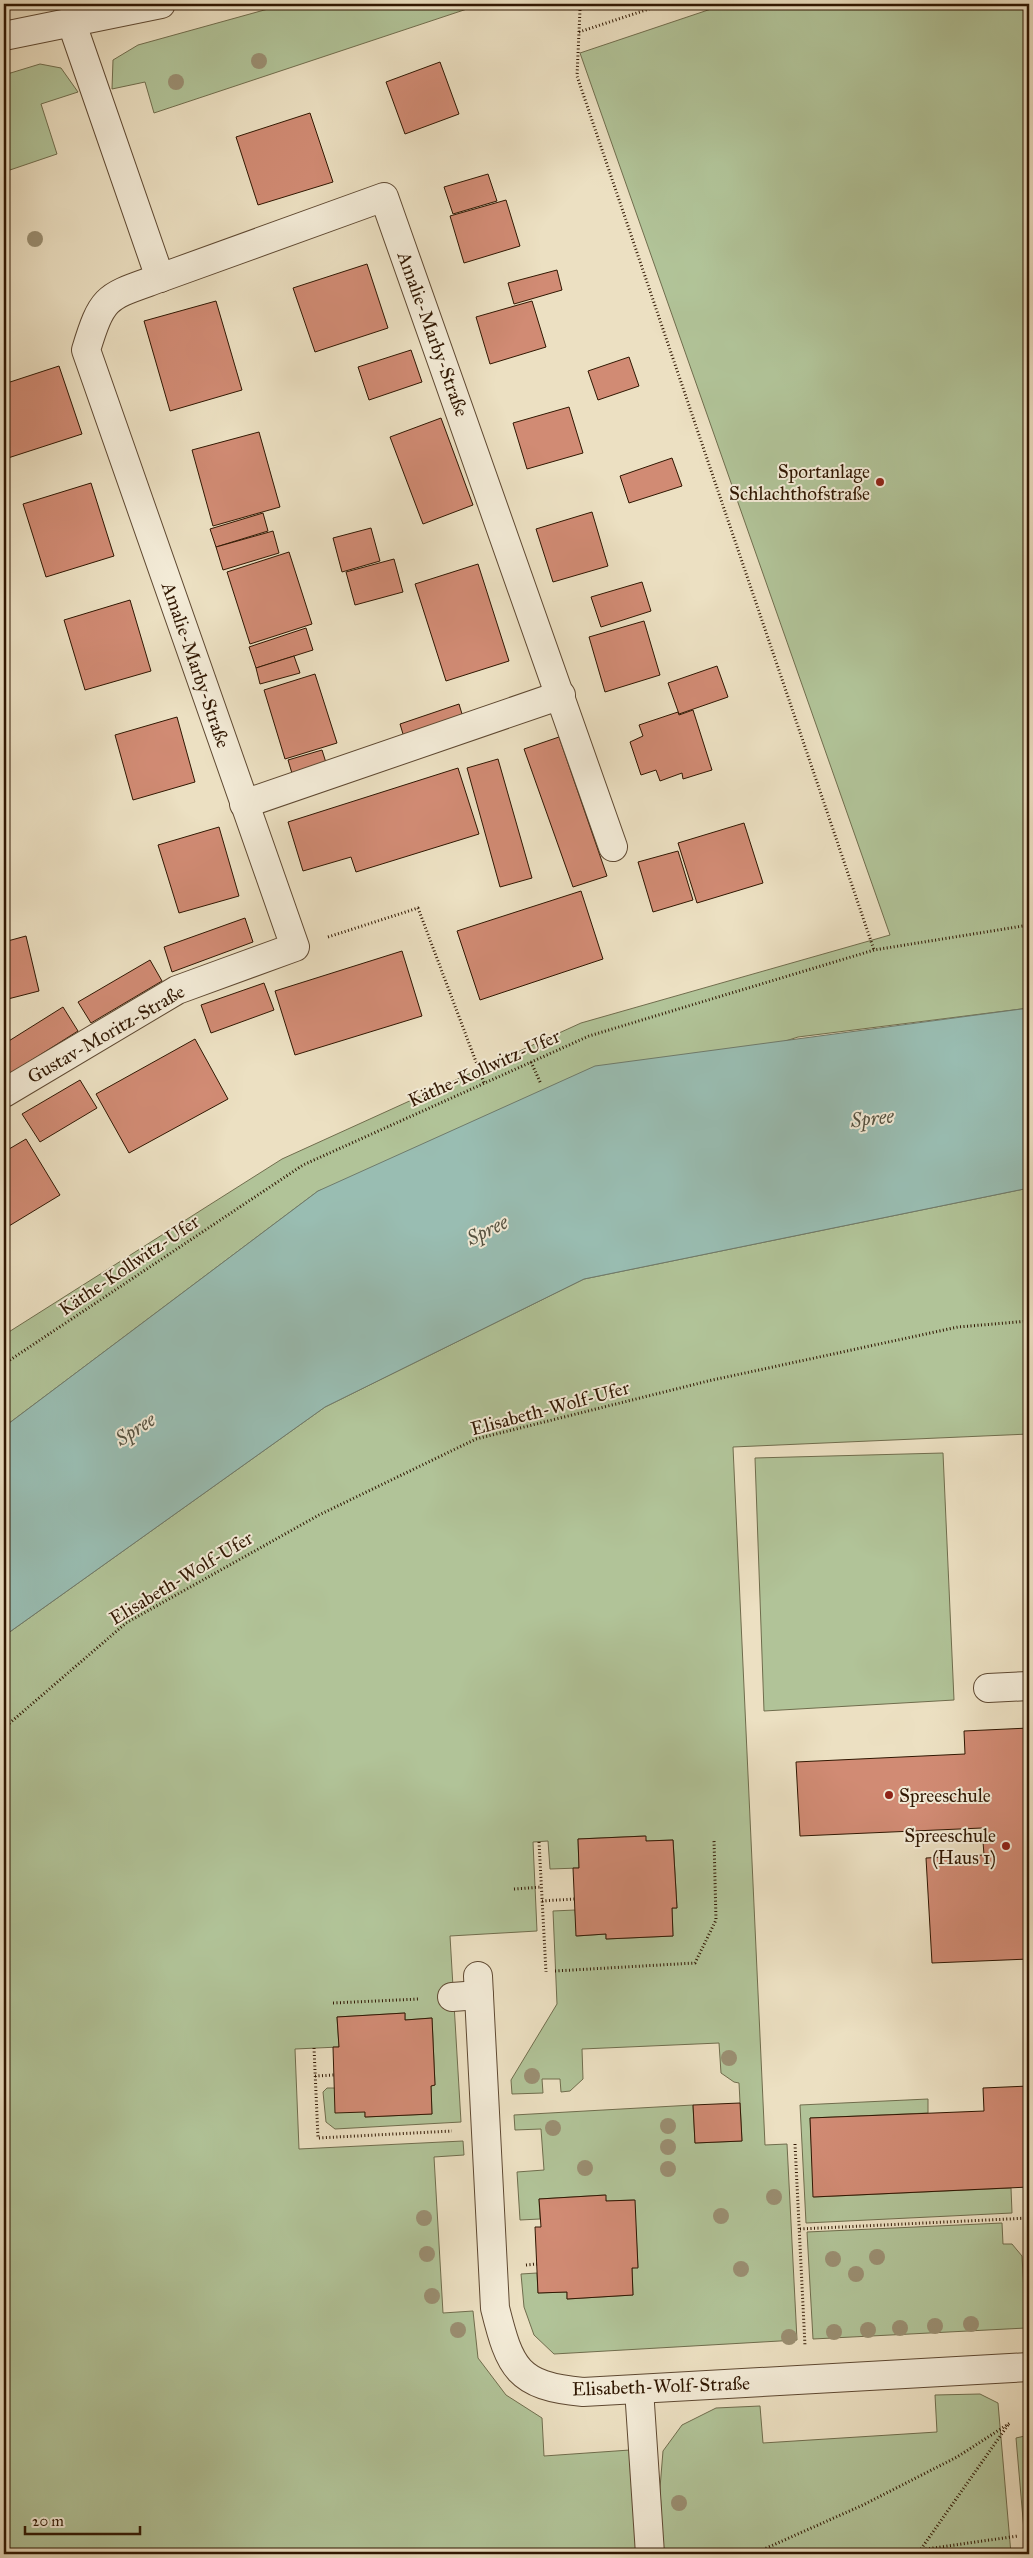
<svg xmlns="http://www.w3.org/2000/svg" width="1033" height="2558" font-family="'IM FELL Great Primer',serif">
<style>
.green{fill:#b1c398;stroke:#706d4d}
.water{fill:#99bdb2;stroke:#6f7b6c}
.building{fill:#d18b74;stroke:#301702}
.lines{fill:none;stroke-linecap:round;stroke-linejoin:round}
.minor-casing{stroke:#5f4932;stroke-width:30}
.path{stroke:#301702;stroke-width:3;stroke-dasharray:1 2.5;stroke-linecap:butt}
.minor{stroke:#f3ebd7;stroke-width:28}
.tree{fill:#9a8e71}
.poi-dot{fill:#8f2418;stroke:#f3ebd7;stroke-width:2}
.labels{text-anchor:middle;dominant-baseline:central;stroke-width:4;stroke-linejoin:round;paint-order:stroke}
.street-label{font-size:19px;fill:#301702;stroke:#f3ebd7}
.poi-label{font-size:19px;fill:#301702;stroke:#f3ebd7;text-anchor:end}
.water-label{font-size:20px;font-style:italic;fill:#555140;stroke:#f3ebd7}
</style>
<rect width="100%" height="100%" fill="#ece0c2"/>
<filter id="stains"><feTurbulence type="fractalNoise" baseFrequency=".004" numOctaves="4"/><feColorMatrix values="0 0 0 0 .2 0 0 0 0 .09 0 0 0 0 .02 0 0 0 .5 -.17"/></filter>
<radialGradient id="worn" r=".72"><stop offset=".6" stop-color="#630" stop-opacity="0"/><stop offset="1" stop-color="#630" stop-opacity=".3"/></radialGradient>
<g class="green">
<path d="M286 4H482L154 113 145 82 112 89 113 60 138 45Z"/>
<path d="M726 4H1029V1008L798 1037 318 1191 4 1427V1335L282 1159 581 1023 890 935 580 53Z"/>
<path d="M40 64 61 68 78 92 41 104 57 154 4 172V75Z"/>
<path d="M1029 1188V1434L733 1447 765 2145 787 2144 797 2340 554 2354 534 2335 524 2307 521 2274 537 2273 538 2293 567 2292V2299L633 2295 632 2268 638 2267 634 2200 606 2201 605 2195 539 2199 540 2219 520 2220 517 2172 544 2170 541 2129 515 2130 514 2115 693 2105 695 2143 742 2141 739 2083 734 2082 721 2073 719 2043 582 2049 583 2079 570 2091 561 2092 560 2079H542L543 2093 512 2094 511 2080 557 2004 553 1911 575 1910 577 1936 606 1934V1939L673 1936 672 1908H677L673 1840 646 1841 645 1836 578 1839 579 1868 550 1869 548 1841 533 1842 537 1931 450 1936 461 2122 335 2129 326 2122 323 2092 327 2088H335L365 2112V2117L432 2114 431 2086 435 2085 432 2018 405 2020V2013L337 2017 339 2047 295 2049 299 2149 463 2141 464 2155 434 2157 443 2313 473 2311 478 2358 506 2395 542 2418 544 2456 630 2450 642 2554H4V1636L325 1407 584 1279Z"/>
<path d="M943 1453 954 1700 764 1711 755 1458Z"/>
<path d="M928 2099V2113L810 2118 814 2197 1011 2188 1012 2213 806 2223 800 2105Z"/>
<path d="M1002 2223 1003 2244H1012L1022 2256 1026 2328 813 2339 807 2232Z"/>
<path d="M980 2394 998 2403 1011 2554H663L660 2488 663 2451 682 2425 716 2408 760 2406 763 2443 937 2432 935 2395Z"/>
<path d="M1029 2435V2554H1026L1016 2438Z"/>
</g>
<path class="water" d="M1029 1008V1188L584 1279 325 1407 4 1636V1427L318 1191 595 1066Z"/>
<g class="building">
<path d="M440 62 459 114 405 134 386 82Z"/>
<path d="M310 113 333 182 258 205 236 137Z"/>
<path d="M488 174 497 201 453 214 444 187Z"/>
<path d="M506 200 520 246 464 263 450 216Z"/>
<path d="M367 264 388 328 315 352 293 288Z"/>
<path d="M557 270 562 290 514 304 508 283Z"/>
<path d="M216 301 242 390 170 411 144 321Z"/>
<path d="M532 301 546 347 490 364 476 317Z"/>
<path d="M411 350 422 382 369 400 358 367Z"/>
<path d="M629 357 639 386 598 400 588 371Z"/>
<path d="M59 366 82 434 8 458 4 446V384Z"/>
<path d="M569 407 583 453 527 469 513 423Z"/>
<path d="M441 418 473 505 423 524 390 437Z"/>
<path d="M259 432 280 507 213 526 192 450Z"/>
<path d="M672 458 682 486 629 503 620 476Z"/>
<path d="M91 483 114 556 46 577 23 504Z"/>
<path d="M592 512 608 566 553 582 536 529Z"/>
<path d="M263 513 268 531 216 547 210 529Z"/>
<path d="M371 528 380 561 342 572 333 538Z"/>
<path d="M273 531 279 553 223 570 216 547Z"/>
<path d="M289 552 312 624 250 644 227 572Z"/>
<path d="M394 559 403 592 355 605 346 572Z"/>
<path d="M478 564 509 661 446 681 415 584Z"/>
<path d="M642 582 651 611 601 627 591 597Z"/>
<path d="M130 600 151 671 85 690 64 620Z"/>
<path d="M644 621 660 675 605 692 589 637Z"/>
<path d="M306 628 313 650 256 668 249 647Z"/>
<path d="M294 656 300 673 260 684 256 668Z"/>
<path d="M717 666 728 697 679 714 668 683Z"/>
<path d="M315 674 337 743 285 759 264 690Z"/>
<path d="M459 704 465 724 406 744 400 724Z"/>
<path d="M693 710 712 770 683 779 682 773 660 781 656 770 641 775 630 742 643 736 639 725 678 712 679 715Z"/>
<path d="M177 717 195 782 133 800 115 735Z"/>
<path d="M559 737 607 876 573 887 524 749Z"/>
<path d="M322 750 328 769 294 780 288 760Z"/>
<path d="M498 759 532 878 500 887 467 768Z"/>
<path d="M458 768 479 834 356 872 351 857 303 871 288 822Z"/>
<path d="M744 823 763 883 697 903 678 843Z"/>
<path d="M219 827 239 896 179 913 158 845Z"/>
<path d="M678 851 693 900 653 912 638 862Z"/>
<path d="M581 891 603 959 480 1000 457 931Z"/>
<path d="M245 918 253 942 172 972 164 947Z"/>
<path d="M26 936 39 991 4 1000V942Z"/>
<path d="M402 951 422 1016 295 1055 275 991Z"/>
<path d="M150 960 162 981 91 1023 78 1002Z"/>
<path d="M264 983 274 1010 211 1033 201 1005Z"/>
<path d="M63 1007 78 1031 8 1075 4 1069V1044Z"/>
<path d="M195 1039 228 1099 129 1153 96 1094Z"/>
<path d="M80 1080 97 1108 40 1142 22 1114Z"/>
<path d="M26 1139 60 1195 4 1229V1152Z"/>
<path d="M1029 1728V1959L932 1963 926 1858 984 1855 982 1828 800 1836 796 1762 965 1754 964 1731Z"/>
<path d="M646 1836V1841L673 1840 677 1908H672L673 1936 606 1939V1934L576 1936 573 1868H579L578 1839Z"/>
<path d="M405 2013V2020L432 2018 435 2085 431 2086 432 2114 365 2117V2112L335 2113 333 2047H339L337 2017Z"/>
<path d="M1029 2086V2187L813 2197 810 2118 984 2111 983 2088Z"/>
<path d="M740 2103 742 2141 695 2143 693 2105Z"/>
<path d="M606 2195V2201L635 2200 638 2268H632L633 2295 567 2299V2292L538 2293 535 2227H541L539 2199Z"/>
</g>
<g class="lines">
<defs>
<g id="minor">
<path d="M71 21 160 278 384 197 613 847"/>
<path d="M4 36 161 4"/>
<path d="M244 804 561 695"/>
<path d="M4 1093 177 990 295 947 86 350C103 294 107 297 160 278"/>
<path d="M988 1688 1029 1686"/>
<path d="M478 1976 495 2308C510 2368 517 2386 583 2392L1029 2367"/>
<path d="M452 1997 479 1995"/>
<path d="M639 2389 650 2554"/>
</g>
</defs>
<use href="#minor" class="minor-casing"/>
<g class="path">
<path d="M580 10 577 76 874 950"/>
<path d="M579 32 664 4"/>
<path d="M328 937 418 908 484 1083"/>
<path d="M531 1062 541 1084"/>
<path d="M4 1364 303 1165 589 1036 874 950 1029 925"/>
<path d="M4 1728 126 1623 319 1515 476 1439 708 1381 958 1327 1029 1321"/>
<path d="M539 1842 546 1972"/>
<path d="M514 1889 541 1887"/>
<path d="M542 1901 574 1899"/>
<path d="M555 1971 695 1963 716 1920 714 1840"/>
<path d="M333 2003 419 1999"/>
<path d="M314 2048 318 2138 452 2131"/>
<path d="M315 2076 334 2075"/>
<path d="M795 2144 805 2346"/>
<path d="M800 2229 1029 2218"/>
<path d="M526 2265 537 2264"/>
<path d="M921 2549 1008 2425"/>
<path d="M753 2554 863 2505 957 2457 1010 2423"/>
<path d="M891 2554 1018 2536"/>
</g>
<use href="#minor" class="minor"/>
</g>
<g class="tree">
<circle cx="259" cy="61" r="8"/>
<circle cx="176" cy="82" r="8"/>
<circle cx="35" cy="239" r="8"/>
<circle cx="729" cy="2058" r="8"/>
<circle cx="532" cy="2076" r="8"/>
<circle cx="668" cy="2126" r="8"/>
<circle cx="553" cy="2128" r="8"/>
<circle cx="668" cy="2147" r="8"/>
<circle cx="585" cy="2168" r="8"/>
<circle cx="668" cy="2169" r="8"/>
<circle cx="774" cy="2197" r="8"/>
<circle cx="721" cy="2216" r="8"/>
<circle cx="424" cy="2218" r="8"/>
<circle cx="427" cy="2254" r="8"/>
<circle cx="877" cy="2257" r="8"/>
<circle cx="833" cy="2259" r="8"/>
<circle cx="741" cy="2269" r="8"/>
<circle cx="856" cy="2274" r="8"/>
<circle cx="432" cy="2296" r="8"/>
<circle cx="971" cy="2324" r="8"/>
<circle cx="935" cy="2326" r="8"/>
<circle cx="900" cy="2328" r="8"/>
<circle cx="458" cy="2330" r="8"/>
<circle cx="868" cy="2330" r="8"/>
<circle cx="834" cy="2332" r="8"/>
<circle cx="789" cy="2337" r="8"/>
<circle cx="679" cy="2503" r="8"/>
</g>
<g class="poi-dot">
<circle cx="880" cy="482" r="5"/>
<circle cx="889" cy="1795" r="5"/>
<circle cx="1006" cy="1846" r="5"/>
</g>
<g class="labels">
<g class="street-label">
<text transform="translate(433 334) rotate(70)">Amalie-Marby-Straße</text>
<text transform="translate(196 665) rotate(71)">Amalie-Marby-Straße</text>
<text transform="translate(106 1034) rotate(-30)">Gustav-Moritz-Straße</text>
<text transform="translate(484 1068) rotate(-24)">Käthe-Kollwitz-Ufer</text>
<text transform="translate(129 1265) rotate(-34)">Käthe-Kollwitz-Ufer</text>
<text transform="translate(550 1408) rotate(-15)">Elisabeth-Wolf-Ufer</text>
<text transform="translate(181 1578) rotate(-31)">Elisabeth-Wolf-Ufer</text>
<text transform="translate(661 2386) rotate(-2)">Elisabeth-Wolf-Straße</text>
</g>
<g class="poi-label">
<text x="870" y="471">Sportanlage<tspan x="870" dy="22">Schlachthofstraße</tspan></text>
<text x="899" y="1795" text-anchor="start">Spreeschule</text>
<text x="996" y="1835">Spreeschule<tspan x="996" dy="22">(Haus 1)</tspan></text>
</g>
<g class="water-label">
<text transform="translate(872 1118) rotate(-7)">Spree</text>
<text transform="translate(487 1230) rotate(-26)">Spree</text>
<text transform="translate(135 1429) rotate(-33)">Spree</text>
</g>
</g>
<rect width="1033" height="2558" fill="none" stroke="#ece0c2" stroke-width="20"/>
<rect x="5" y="5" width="1023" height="2548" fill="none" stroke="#301702" stroke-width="2.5"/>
<rect x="10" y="10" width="1013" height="2538" fill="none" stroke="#301702"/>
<path d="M25 2526v8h115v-8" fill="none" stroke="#301702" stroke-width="2.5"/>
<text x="32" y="2526" font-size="15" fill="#301702" stroke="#f3ebd7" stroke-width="4" paint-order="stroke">20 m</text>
<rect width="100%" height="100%" filter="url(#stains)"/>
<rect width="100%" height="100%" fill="url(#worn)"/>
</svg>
